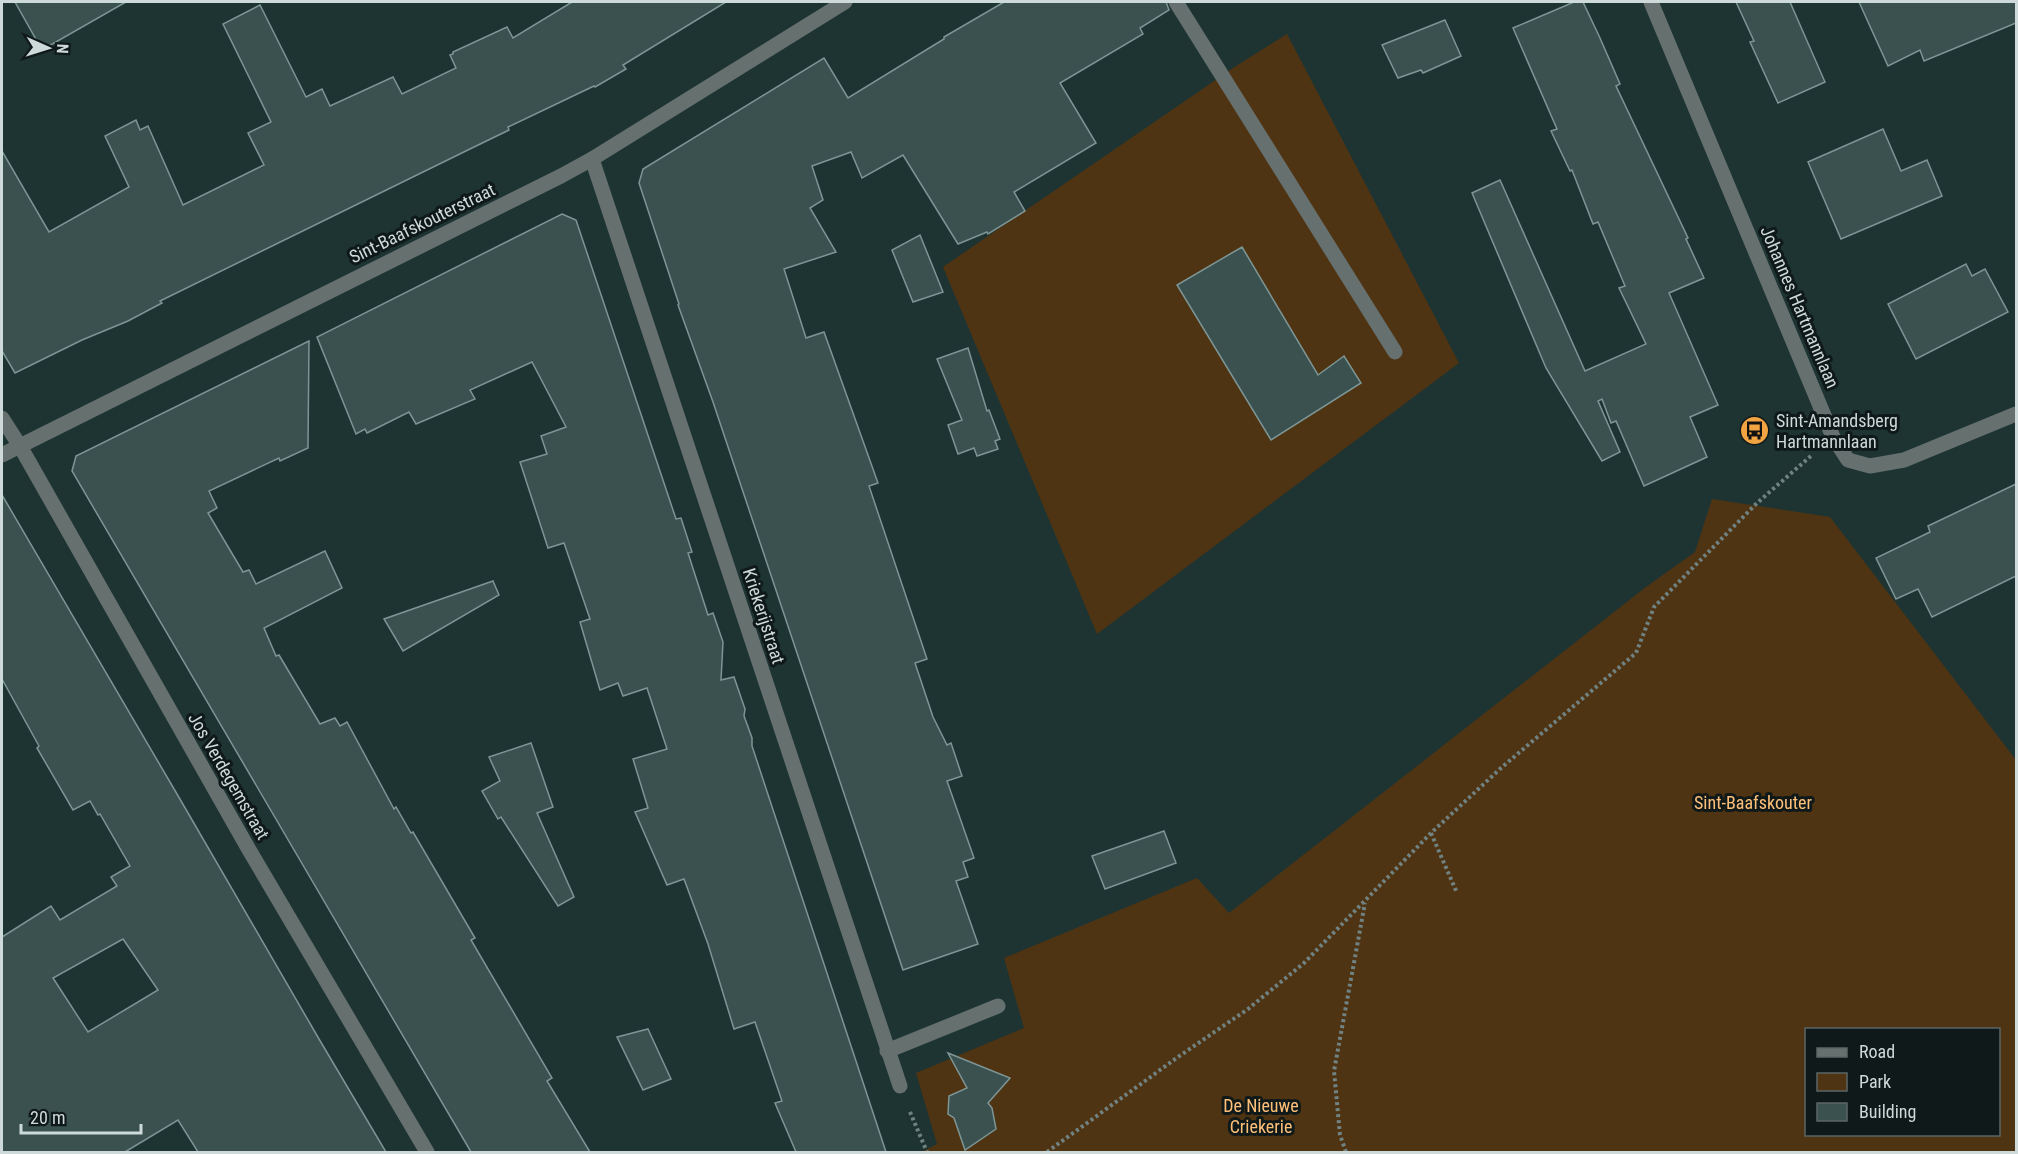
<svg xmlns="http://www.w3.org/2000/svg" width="2018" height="1154" font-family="'Roboto Condensed',sans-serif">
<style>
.green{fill:#4f3413;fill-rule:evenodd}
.building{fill:#3a5150;stroke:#7d9695;stroke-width:1.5;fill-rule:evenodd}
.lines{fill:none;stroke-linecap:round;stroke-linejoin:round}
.path{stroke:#708281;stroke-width:4;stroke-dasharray:3 3;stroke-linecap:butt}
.minor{stroke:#65706f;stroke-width:15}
.labels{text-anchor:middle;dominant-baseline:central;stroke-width:6;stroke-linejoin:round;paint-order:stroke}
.street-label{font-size:18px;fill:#cddad9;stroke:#101919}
.poi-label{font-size:18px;fill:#cddad9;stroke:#101919;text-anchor:start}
.park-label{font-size:18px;fill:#fec079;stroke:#101919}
</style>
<rect width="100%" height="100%" fill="#1e3433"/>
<g class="green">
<path d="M1287 34 1459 363 1097 634 943 267 1236 66Z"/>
<path d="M1712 499 1830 517 2016 760V1152H921L937 1144 916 1073 1024 1028 1004 958 1197 878 1229 913 1646 587 1695 552ZM1806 1030H1998V1134H1806Z"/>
</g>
<g class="building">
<path d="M15 2H126L42 50Z"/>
<path d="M572 2H726L623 65 626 69 595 87 594 86 508 127 509 130 472 148 160 301 162 303 128 321 82 340 15 373 2 351V151L49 232 129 187 105 136 136 120 140 130 148 126 183 205 264 165 248 133 271 122 223 24 260 5 306 97 322 89 330 106 393 77 402 94 456 68 450 55 453 54V52L507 27 513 38Z"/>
<path d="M1004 2H1166L1169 10 1140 28 1143 34 1060 83 1096 143 1014 192 1025 211 988 234 987 232 958 244 903 155 862 178 851 152 812 166 823 200 810 208 836 252 784 269 806 338 824 332 878 483 869 486 927 659 915 663 933 717 947 745 951 743 962 776 947 781 974 858 963 862 968 877 956 881 978 944 903 970 713 402 678 305 679 304 639 183 643 169 824 58 848 98 944 39V37Z"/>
<path d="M1574 2H1583L1600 38 1620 84 1616 86 1688 238 1686 239 1704 278 1669 293 1718 405 1690 417 1707 457 1644 486 1616 421 1611 423 1602 399 1598 401 1620 452 1602 461 1546 368 1472 193 1500 180 1585 371 1646 344 1619 288 1625 286 1598 222 1593 224 1572 170 1570 171 1551 131 1557 129 1513 28Z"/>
<path d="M1736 2H1790L1825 82 1778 103 1750 42 1754 41Z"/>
<path d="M1859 2H2016V23L1924 61 1920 50 1888 66Z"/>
<path d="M1445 20 1461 56 1423 73 1421 70 1398 78 1382 45Z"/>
<path d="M1883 129 1901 171 1927 160 1942 196 1841 239 1808 162Z"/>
<path d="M562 214 576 220 676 519 681 518 692 552 688 553 708 615 713 613 723 642 721 680 734 677 745 709 744 716 752 738V746L886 1152H796L775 1103 782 1101 755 1022 734 1029 708 944 684 879 667 885 635 812 648 808 633 759 667 749 647 688 623 696 618 683 600 690 580 622 590 619 564 543 548 548 520 462 547 454 541 436 566 427 532 362 470 390 475 399 416 424 409 412 367 433 365 429 356 434 317 337Z"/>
<path d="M920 235 943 292 913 302 892 250Z"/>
<path d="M1242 247 1318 375 1344 356 1361 383 1271 440 1177 285Z"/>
<path d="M1966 264 1972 276 1985 269 2008 312 1916 359 1888 304Z"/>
<path d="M309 341 308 448 280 461 279 458 209 491 217 508 208 513 243 572 249 570 256 584 325 551 342 588 264 628 276 656 279 655 320 724 335 718 340 726 347 722 394 809 396 807 411 833 413 832 475 938 471 940 552 1078 547 1081 590 1152H471L72 471 76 456Z"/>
<path d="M968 348 987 411 989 410 1000 439 995 441 998 449 977 456 974 448 958 454 948 425 962 420 937 359Z"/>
<path d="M2016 484V576L1932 617 1918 589 1896 599 1876 558 1930 532 1928 526Z"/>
<path d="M2 495 177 794 319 1039 386 1152H198L178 1120 125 1152H2V937L51 906 60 920 117 886 111 877 130 866 100 814 98 815 90 801 73 810 37 748 39 746 2 679ZM123 939 158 990 88 1032 53 978Z"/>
<path d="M493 581 499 595 403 651 384 619Z"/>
<path d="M531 743 553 807 537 813 574 897 558 906 501 817 498 819 482 791 500 781 489 757Z"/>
<path d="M1164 831 1176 863 1105 889 1092 856Z"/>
<path d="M648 1029 671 1079 643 1090 617 1037Z"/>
<path d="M948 1053 1010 1078 988 1103 992 1108 996 1129 965 1150 954 1118 948 1114 949 1096 967 1088Z"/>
</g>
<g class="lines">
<g class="path">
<path d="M1431 833 1457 893"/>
<path d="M910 1112 927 1152"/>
<path d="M1047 1152 1178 1057 1248 1009 1304 963 1431 833 1501 768 1636 653 1654 607 1757 503 1812 455"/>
<path d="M1346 1152 1340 1135 1334 1071 1365 903"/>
</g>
<g class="minor">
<path d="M1176 2 1395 352"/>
<path d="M1651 2 1833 437 1848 460 1870 466 1904 460 2016 414"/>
<path d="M592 159 900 1086"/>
<path d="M2 418 20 446 248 848 427 1152"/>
<path d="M2 455 561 176 592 159 845 2"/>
<path d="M887 1051 998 1006"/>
</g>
</g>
<defs>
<symbol id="bus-disc" viewBox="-11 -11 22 22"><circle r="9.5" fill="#f3a442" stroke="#101919"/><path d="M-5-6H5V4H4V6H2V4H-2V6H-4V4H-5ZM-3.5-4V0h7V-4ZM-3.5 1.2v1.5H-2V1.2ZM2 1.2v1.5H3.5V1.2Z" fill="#111"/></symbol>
</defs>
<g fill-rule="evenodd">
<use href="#bus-disc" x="1738" y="414" width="33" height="33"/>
</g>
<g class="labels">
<g class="street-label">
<text transform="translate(422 223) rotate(-26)">Sint-Baafskouterstraat</text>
<text transform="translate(1800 307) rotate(67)">Johannes Hartmannlaan</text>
<text transform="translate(764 616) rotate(72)">Kriekerijstraat</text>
<text transform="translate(229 776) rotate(60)">Jos Verdegemstraat</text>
</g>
<g class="poi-label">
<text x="1776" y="420">Sint-Amandsberg<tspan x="1776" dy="21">Hartmannlaan</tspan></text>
</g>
<g class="park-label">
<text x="1753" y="802">Sint-Baafskouter</text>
<text x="1261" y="1105">De Nieuwe<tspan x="1261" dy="21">Criekerie</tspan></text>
</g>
</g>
<rect width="2018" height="1154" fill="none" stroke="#cddad9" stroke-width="6"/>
<rect x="1805" y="1028" width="195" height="108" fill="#101919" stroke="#5c6666" stroke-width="1.5"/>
<rect x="1817" y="1048" width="30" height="9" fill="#65706f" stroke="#5c6666" stroke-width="1.5"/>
<text x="1859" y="1058" font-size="18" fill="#cddad9">Road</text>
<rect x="1817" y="1073" width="30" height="18" fill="#4f3413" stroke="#5c6666" stroke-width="1.5"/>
<text x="1859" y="1088" font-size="18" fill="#cddad9">Park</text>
<rect x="1817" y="1103" width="30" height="18" fill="#3a5150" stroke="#5c6666" stroke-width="1.5"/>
<text x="1859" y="1118" font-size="18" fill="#cddad9">Building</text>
<g transform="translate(48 48) rotate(93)" stroke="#101919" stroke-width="4.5" paint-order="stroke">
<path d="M0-4.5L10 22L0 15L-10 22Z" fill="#cddad9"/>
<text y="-9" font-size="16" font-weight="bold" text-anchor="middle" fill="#cddad9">N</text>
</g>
<path d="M21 1124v9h120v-9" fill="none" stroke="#cddad9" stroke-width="3"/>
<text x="30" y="1124" font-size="18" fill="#cddad9" stroke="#101919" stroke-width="4.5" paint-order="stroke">20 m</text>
</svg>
